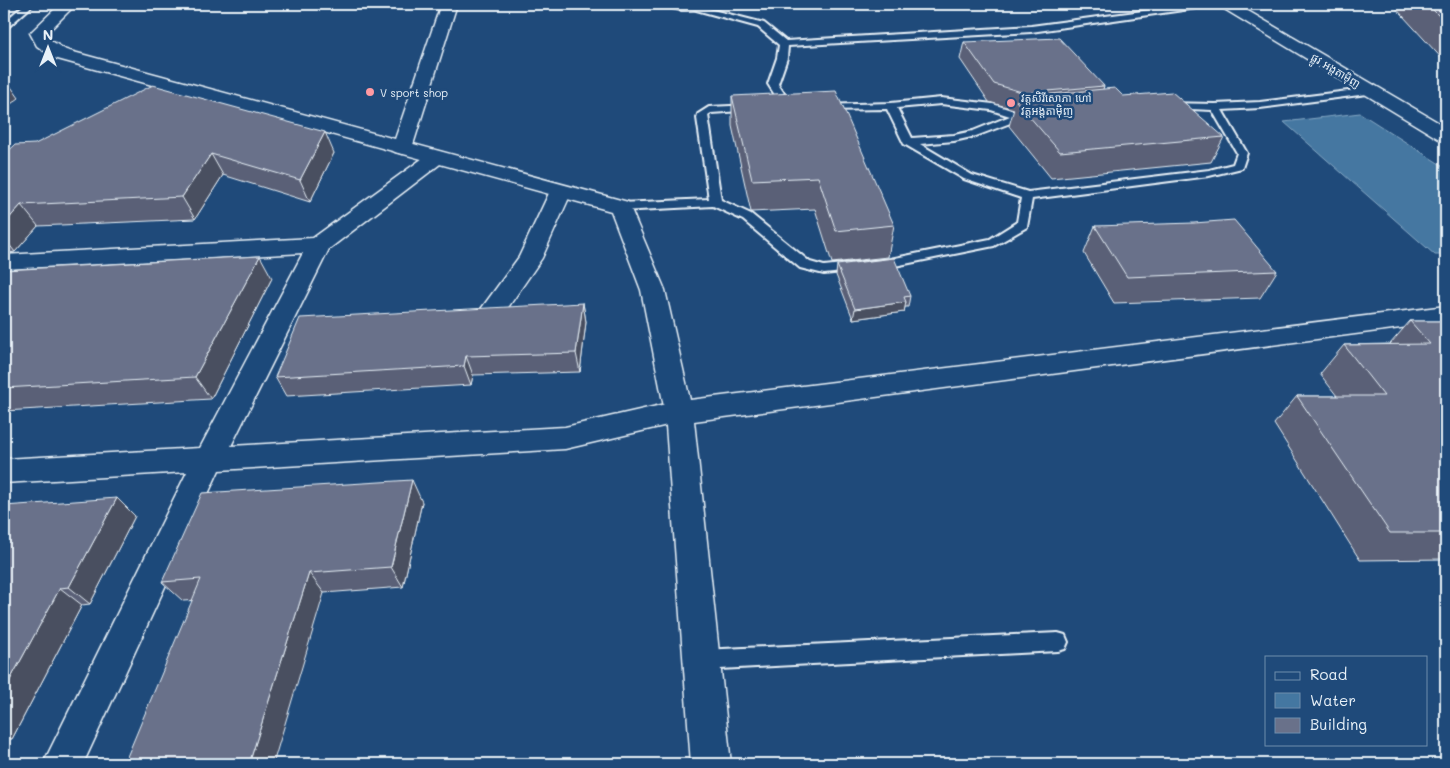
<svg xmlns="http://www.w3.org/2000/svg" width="1450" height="768" font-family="Mali,'Noto Sans Khmer',sans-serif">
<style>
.water{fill:#4477a1;stroke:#86a8c4}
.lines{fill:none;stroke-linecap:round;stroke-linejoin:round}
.lane-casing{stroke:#e8f1f8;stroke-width:4}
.street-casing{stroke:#e8f1f8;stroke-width:3}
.secondary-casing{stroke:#e8f1f8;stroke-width:3}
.lane{fill:#1f4a7a;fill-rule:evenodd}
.street{fill:#1f4a7a;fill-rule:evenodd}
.secondary{fill:#1f4a7a;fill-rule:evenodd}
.wall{fill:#5a6177;stroke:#e8f1f8}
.shaded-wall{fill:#4a4f61;stroke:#e8f1f8}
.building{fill:#69718a;stroke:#e8f1f8}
.poi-dot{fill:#ff9aa2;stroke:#1f4a7a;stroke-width:2}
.labels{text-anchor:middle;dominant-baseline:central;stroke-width:5;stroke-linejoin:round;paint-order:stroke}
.far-street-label{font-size:11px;fill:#e8f1f8;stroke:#1f4a7a}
.far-poi-label{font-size:11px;fill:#e8f1f8;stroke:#1f4a7a;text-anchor:start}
</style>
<rect width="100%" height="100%" fill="#1f4a7a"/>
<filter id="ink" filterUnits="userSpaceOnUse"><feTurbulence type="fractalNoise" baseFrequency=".02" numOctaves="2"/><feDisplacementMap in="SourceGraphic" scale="10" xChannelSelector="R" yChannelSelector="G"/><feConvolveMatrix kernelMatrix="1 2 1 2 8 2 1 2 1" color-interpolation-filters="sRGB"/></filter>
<g filter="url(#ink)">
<path class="water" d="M1360 113 1446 168V255H1435L1284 122Z"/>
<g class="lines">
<defs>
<g id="lane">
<path d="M25 4H34L7 28 4 29V22Z"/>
<path d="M689 4 764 23 786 41 1031 26 1195 4H1258L1254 6 1197 8 1031 32 788 46 787 58 778 84 791 104 797 107 792 110 784 109 768 84 777 58 779 45 758 27 689 8Z"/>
<path d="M1372 88 1375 89V93L1260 108 1222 110 1247 153 1242 168 1209 176 1032 199 1027 227 994 246 890 267 824 274 800 268 743 220 713 206 620 211 614 207 620 203 709 199 697 118 698 114 709 107 752 105 756 106V110L711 113 708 115 721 200 751 214 810 262 824 266 890 259 990 239 1017 222 1021 198 964 179 904 144 887 109 825 110 821 109V105L891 103 941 98 993 104 1020 113H1036V117L1021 119 976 136 954 141 920 144 972 175 1028 192 1209 170 1233 164 1237 153 1212 110 1169 108 1164 105 1165 103 1215 104 1260 102ZM941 104 991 110 1010 116 973 131 954 135 912 138 897 108Z"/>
<path d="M1058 633 1065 635 1068 642 1065 649 1058 651 702 670 695 667 692 660 695 653 702 650Z"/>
</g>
<g id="street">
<path d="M441 4H457L412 148 409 152 402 154 395 152 392 148Z"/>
<path d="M665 4H698L700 6 697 9C688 12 676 10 667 7Z"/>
<path d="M437 151 444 153 447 157 444 161 329 249 231 446 565 427 679 401 689 404 693 412 689 420 565 449 219 470 83 764H43L187 472 4 483V459L200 448 303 253 4 269V255L313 238 430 153Z"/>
<path d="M561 185 568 187 572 191 542 258 498 322 489 325 480 322 476 316 519 257 550 191 554 187Z"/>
</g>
<g id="secondary">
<path d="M60 4H76L46 34 50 40 66 50 628 202 665 290 690 400 1446 306V322L694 421 731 764H691L665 412 641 290 611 211 54 58 37 46 30 33Z"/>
<path d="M1218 4H1236L1446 127V141L1439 139 1221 7Z"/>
</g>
</defs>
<use href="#lane" class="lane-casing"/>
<use href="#street" class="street-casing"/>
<use href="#secondary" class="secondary-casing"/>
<use href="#lane" class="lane"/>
<use href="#street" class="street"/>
<use href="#secondary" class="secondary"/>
</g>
<g class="wall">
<path d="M1392 4H1446V63Z"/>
<path d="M964 42 1104 86 1103 89 1224 137 1211 162 1051 178 1009 126 1014 109 989 102 960 59Z"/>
<path d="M732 96 894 225 888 257 832 263 815 209 751 212 732 126Z"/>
<path d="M334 153 310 202 223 175 195 219 38 226 15 252 4 254V155Z"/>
<path d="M1095 226 1277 271 1260 298 1114 303 1084 253Z"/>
<path d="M837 265 910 296 908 307H905L904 312 853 319 836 275Z"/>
<path d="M4 270 272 278 211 399 4 411Z"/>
<path d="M583 303 586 322 580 372 473 375 471 385 286 396 275 377Z"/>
<path d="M1410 321H1446V559L1360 560 1274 424 1297 396H1337L1320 374 1344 345 1390 344Z"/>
<path d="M422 502 403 587 324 593 183 601 162 582Z"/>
<path d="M4 506 135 516 90 604 82 605 12 739 4 740Z"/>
</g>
<g class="shaded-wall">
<path d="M4 77 19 98 4 109Z"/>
<path d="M325 132 334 153 310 202 300 180Z"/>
<path d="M211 154 223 175 195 219 182 197Z"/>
<path d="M21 205 38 226 15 252 4 238V224Z"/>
<path d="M260 256 272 278 211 399 195 377Z"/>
<path d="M906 302 904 312 853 319 855 309Z"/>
<path d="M583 303 586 322 580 372 576 353Z"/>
<path d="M466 356 473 375 471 385 464 366Z"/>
<path d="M412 480 422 502 403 587 391 567Z"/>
<path d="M117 498 135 516 90 604 69 587Z"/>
<path d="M309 573 324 593 273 764H249Z"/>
<path d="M60 588 82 605 12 739 4 735V691Z"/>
</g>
<g class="building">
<path d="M1427 4H1446V23Z"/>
<path d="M1059 38 1104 86 1025 93 994 84 964 42Z"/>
<path d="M153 85 325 132 300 180 211 154 182 197 21 205 4 224V155L15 145 35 144Z"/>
<path d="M1115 88 1123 96 1172 92 1224 137 1060 152 1016 101 1029 96Z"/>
<path d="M836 91 894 225 836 231 818 177 752 180 732 96Z"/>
<path d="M1234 220 1277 271 1127 277 1095 226 1194 223Z"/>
<path d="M260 256 195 377 4 388V270Z"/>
<path d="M894 258 910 296 904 297 906 302 855 309 837 265Z"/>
<path d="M583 303 576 353 466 356 464 366 275 377 300 318Z"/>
<path d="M1410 321H1446V533H1390L1297 396H1384L1344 345 1430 344Z"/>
<path d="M412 480 391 567 309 573 249 764H124L201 579 162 582 202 493Z"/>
<path d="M117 498 69 587 60 588 4 691V506Z"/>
</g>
</g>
<g class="poi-dot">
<circle cx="370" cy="92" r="5"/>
<circle cx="1011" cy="103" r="5"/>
</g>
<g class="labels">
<g class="far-street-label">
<text transform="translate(1336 70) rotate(31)">ផ្លូវ អង្តតាម៉ិញ</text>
</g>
<g class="far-poi-label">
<text x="380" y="92">V sport shop</text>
<text x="1021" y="97">វត្តសិរីសោភា ហៅ<tspan x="1021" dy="13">វត្តអង្តតាម៉ិញ</tspan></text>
</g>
</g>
<rect width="1450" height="768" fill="none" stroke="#1f4a7a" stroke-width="20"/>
<rect x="10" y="10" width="1430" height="748" fill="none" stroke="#e8f1f8" stroke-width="2" filter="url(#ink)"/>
<rect x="1265" y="656" width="162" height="90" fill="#1f4a7a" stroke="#6f8dac"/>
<rect x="1275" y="672" width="25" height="8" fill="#1f4a7a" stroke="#6f8dac"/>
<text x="1310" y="680" font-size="15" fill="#e8f1f8">Road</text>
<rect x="1275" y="693" width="25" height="15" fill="#4477a1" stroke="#6f8dac"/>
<text x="1310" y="706" font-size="15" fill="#e8f1f8">Water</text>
<rect x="1275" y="718" width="25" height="15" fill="#69718a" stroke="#6f8dac"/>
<text x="1310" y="730" font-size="15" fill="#e8f1f8">Building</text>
<g transform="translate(48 48)" stroke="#1f4a7a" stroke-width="4" paint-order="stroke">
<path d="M0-4L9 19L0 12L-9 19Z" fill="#e8f1f8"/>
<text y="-8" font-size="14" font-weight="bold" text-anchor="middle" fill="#e8f1f8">N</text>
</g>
</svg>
